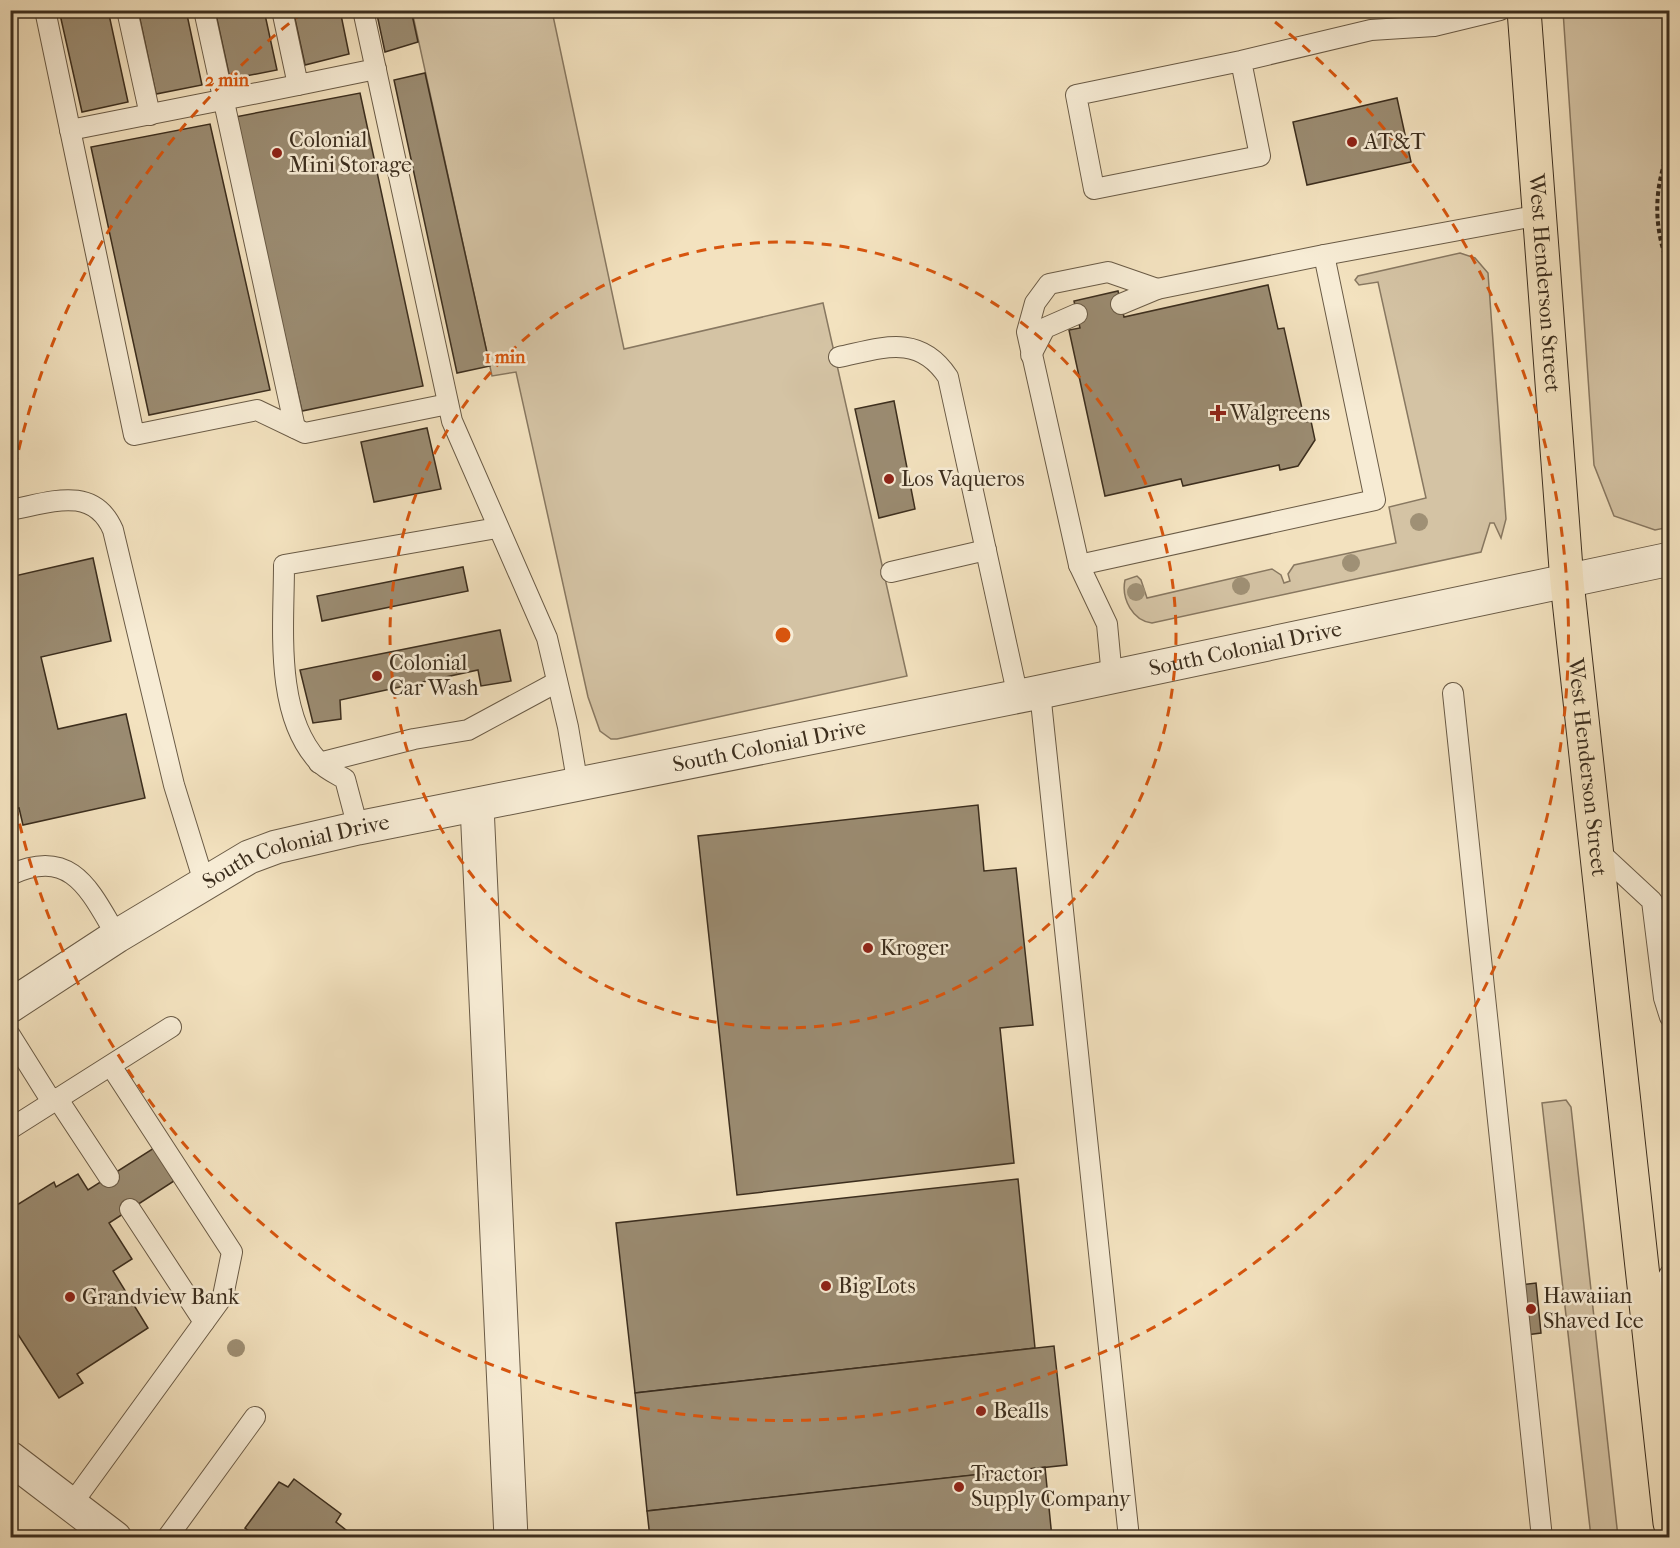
<svg xmlns="http://www.w3.org/2000/svg" width="1680" height="1548" font-family="'IM FELL French Canon',serif">
<style>
.green{fill:#d4c3a4;stroke:#887861;stroke-width:1.5}
.building{fill:#9b8c72;stroke:#3c2e1e;stroke-width:1.5}
.lines{fill:none;stroke-linecap:round;stroke-linejoin:round}
.service-casing{stroke:#6a5b46;stroke-width:22}
.minor-casing{stroke:#6a5b46;stroke-width:35}
.tertiary-casing{stroke:#6a5b46;stroke-width:35}
.primary-casing{stroke:#3c2e1e;stroke-width:35}
.path{stroke:#3c2e1e;stroke-width:4;stroke-dasharray:4.5 3;stroke-linecap:butt}
.service{stroke:#f7ecd5;stroke-width:20}
.minor{stroke:#f7ecd5;stroke-width:33}
.tertiary{stroke:#f7ecd5;stroke-width:33}
.primary{stroke:#f3e2bf;stroke-width:33}
.tree{fill:#9f9075}
.ring{fill:none;stroke:#d7550e;stroke-width:3;stroke-dasharray:10 8}
.poi-dot{fill:#8f2418;stroke:#f7ecd5;stroke-width:2}
.labels{text-anchor:middle;dominant-baseline:central;stroke-width:5;stroke-linejoin:round;paint-order:stroke}
.poi-label{font-size:22px;fill:#3c2e1e;stroke:#f7ecd5;text-anchor:start}
.street-label{font-size:22px;fill:#3c2e1e;stroke:#f7ecd5}
.centre{fill:#d7550e;stroke:#f7ecd5;stroke-width:3}
.ring-label{font-size:18px;text-anchor:middle;font-weight:bold;fill:#d7550e;stroke:#f7ecd5;stroke-width:5;stroke-linejoin:round;paint-order:stroke}
</style>
<rect width="100%" height="100%" fill="#f3e2bf"/>
<filter id="stains"><feTurbulence type="fractalNoise" baseFrequency=".00333" numOctaves="4"/><feColorMatrix values="0 0 0 0 .2 0 0 0 0 .09 0 0 0 0 .02 0 0 0 .5 -.17"/></filter>
<radialGradient id="worn" r=".72"><stop offset=".6" stop-color="#630" stop-opacity="0"/><stop offset="1" stop-color="#630" stop-opacity=".3"/></radialGradient>
<g class="green">
<path d="M412 11H552L624 349 823 303 907 676 617 739H611L600 731 588 697 516 372 492 376Z"/>
<path d="M1563 11H1669L1670 527 1655 530 1614 516 1594 465Z"/>
<path d="M1460 253 1475 258 1488 273 1506 519 1501 538 1494 523H1490L1481 552 1152 623C1133 621 1121 599 1125 580L1137 576 1141 580 1147 598 1272 569 1281 575 1284 583 1290 581 1288 574 1294 565 1396 543 1389 507 1426 498 1378 282 1359 285 1355 280 1358 276Z"/>
<path d="M1566 1100 1571 1107 1618 1537H1591L1542 1103Z"/>
</g>
<g class="building">
<path d="M59 10H108L128 102 82 112Z"/>
<path d="M138 10H186L202 85 156 94Z"/>
<path d="M215 10H264L277 70 230 79Z"/>
<path d="M293 10H340L349 54 305 65Z"/>
<path d="M376 10H411L418 42 385 52Z"/>
<path d="M425 73 490 366 457 373 394 80Z"/>
<path d="M360 93 423 386 302 411 235 117Z"/>
<path d="M1397 98 1411 162 1307 185 1293 122Z"/>
<path d="M210 124 270 390 149 415 91 147Z"/>
<path d="M1268 285 1278 329 1284 328 1305 422 1311 421 1315 440 1298 466 1280 470 1279 465 1183 486 1181 479 1105 496 1069 330 1080 328 1074 301 1118 291 1124 317Z"/>
<path d="M894 401 915 509 879 518 855 409Z"/>
<path d="M427 428 441 489 374 502 361 442Z"/>
<path d="M93 558 111 641 41 657 58 729 126 714 145 798 23 825 19 808 10 810V577Z"/>
<path d="M463 567 468 591 322 621 317 596Z"/>
<path d="M500 630 511 681 481 686 478 670 340 700 341 719 313 723 300 670Z"/>
<path d="M978 805 984 871 1016 868 1033 1025 1000 1028 1014 1163 737 1195 698 836Z"/>
<path d="M154 1148 174 1181 109 1223 132 1259 113 1271 148 1328 77 1374 83 1383 59 1398 10 1322V1218L16 1214 12 1208 54 1182 56 1187 78 1174 88 1190Z"/>
<path d="M1018 1179 1035 1348 635 1393 616 1223Z"/>
<path d="M1536 1283 1541 1333 1526 1335 1520 1285Z"/>
<path d="M1054 1346 1067 1465 647 1511 635 1393Z"/>
<path d="M1045 1467 1052 1538H650L647 1511Z"/>
<path d="M294 1479 341 1514 336 1522 356 1538H258L245 1528 279 1482 288 1487Z"/>
</g>
<g class="lines">
<defs>
<g id="service">
<path d="M45 10 134 435 257 410 305 433 448 404"/>
<path d="M127 10 150 115"/>
<path d="M204 10 295 428"/>
<path d="M282 10 298 85 376 69"/>
<path d="M363 10 452 421 547 638 568 727 578 786"/>
<path d="M1241 61 1260 156 1094 189 1076 95 1241 61 1371 30 1434 26 1500 10"/>
<path d="M70 130 298 85"/>
<path d="M1121 304 1157 289 1324 255"/>
<path d="M1031 355 1045 328 1077 314"/>
<path d="M839 357C882 348 919 333 948 377L1018 697"/>
<path d="M10 510C49 503 93 484 113 530L174 785 204 882"/>
<path d="M1079 565 1375 500 1324 255 1540 215"/>
<path d="M891 572 986 550"/>
<path d="M1112 677 1107 624 1079 565 1027 332 1035 303 1049 284 1108 272 1157 289"/>
<path d="M1040 692 1129 1538"/>
<path d="M1453 693 1542 1538"/>
<path d="M319 763 414 739 468 730 557 682"/>
<path d="M358 828 345 779C336 774 325 769 318 761 274 713 284 626 284 565L497 528"/>
<path d="M1596 849 1652 901 1664 998 1670 1017"/>
<path d="M10 875C72 846 90 891 117 936"/>
<path d="M10 1035 52 1102"/>
<path d="M57 1098 109 1177"/>
<path d="M10 1129 171 1027"/>
<path d="M130 1209 204 1322"/>
<path d="M1648 1310 1670 1274"/>
<path d="M71 1505 223 1296 232 1252 111 1066"/>
<path d="M167 1538 255 1417"/>
</g>
<g id="minor">
<path d="M477 806 511 1538"/>
<path d="M10 1458 115 1538"/>
</g>
<g id="tertiary">
<path id="s1" d="M10 1006 117 936 249 857 276 847 358 828 1040 692 1670 559"/>
</g>
<g id="primary">
<path id="s2" d="M1524 10 1567 582 1670 1523"/>
</g>
</defs>
<use href="#service" class="service-casing"/>
<use href="#minor" class="minor-casing"/>
<use href="#tertiary" class="tertiary-casing"/>
<use href="#primary" class="primary-casing"/>
<path class="path" d="M1670 148C1653 189 1653 228 1670 269"/>
<use href="#service" class="service"/>
<use href="#minor" class="minor"/>
<use href="#tertiary" class="tertiary"/>
<use href="#primary" class="primary"/>
</g>
<g class="tree">
<circle cx="1419" cy="522" r="9"/>
<circle cx="1351" cy="563" r="9"/>
<circle cx="1241" cy="586" r="9"/>
<circle cx="1136" cy="592" r="9"/>
<circle cx="236" cy="1348" r="9"/>
</g>
<g class="ring">
<circle cx="783" cy="635" r="393"/>
<path d="M11 485A786 786 0 0 1 305 11M1261 11A786 786 0 1 1 11 785"/>
</g>
<g class="poi-dot">
<circle cx="1352" cy="142" r="6"/>
<circle cx="277" cy="153" r="6"/>
<path d="M1215 404h6v6h6v6h-6v6h-6v-6h-6v-6h6z"/>
<circle cx="889" cy="479" r="6"/>
<circle cx="377" cy="676" r="6"/>
<circle cx="868" cy="948" r="6"/>
<circle cx="826" cy="1286" r="6"/>
<circle cx="70" cy="1297" r="6"/>
<circle cx="1531" cy="1309" r="6"/>
<circle cx="981" cy="1411" r="6"/>
<circle cx="959" cy="1487" r="6"/>
</g>
<g class="labels">
<g class="poi-label">
<text x="289" y="140">Colonial<tspan x="289" dy="25">Mini Storage</tspan></text>
<text x="1364" y="142">AT&amp;T</text>
<text x="1230" y="413">Walgreens</text>
<text x="901" y="479">Los Vaqueros</text>
<text x="389" y="663">Colonial<tspan x="389" dy="25">Car Wash</tspan></text>
<text x="880" y="948">Kroger</text>
<text x="838" y="1286">Big Lots</text>
<text x="1543" y="1296">Hawaiian<tspan x="1543" dy="25">Shaved Ice</tspan></text>
<text x="82" y="1297">Grandview Bank</text>
<text x="993" y="1411">Bealls</text>
<text x="971" y="1474">Tractor<tspan x="971" dy="25">Supply Company</tspan></text>
</g>
<g class="street-label">
<text stroke="none"><textPath href="#s2" startOffset="274">West Henderson Street</textPath></text>
<text stroke="none"><textPath href="#s1" startOffset="1300">South Colonial Drive</textPath></text>
<text stroke="none"><textPath href="#s1" startOffset="814">South Colonial Drive</textPath></text>
<text stroke="none"><textPath href="#s2" startOffset="760">West Henderson Street</textPath></text>
<text stroke="none"><textPath href="#s1" startOffset="328">South Colonial Drive</textPath></text>
</g>
</g>
<circle cx="783" cy="635" r="9" class="centre"/>
<g class="ring-label">
<text x="227" y="86">2 min</text>
<text x="505" y="363">1 min</text>
</g>
<rect width="1680" height="1548" fill="none" stroke="#f3e2bf" stroke-width="36"/>
<rect x="12" y="12" width="1656" height="1524" fill="none" stroke="#3c2e1e" stroke-width="3"/>
<rect x="18" y="18" width="1644" height="1512" fill="none" stroke="#3c2e1e" stroke-width="1.5"/>
<rect width="100%" height="100%" filter="url(#stains)"/>
<rect width="100%" height="100%" fill="url(#worn)"/>
</svg>
